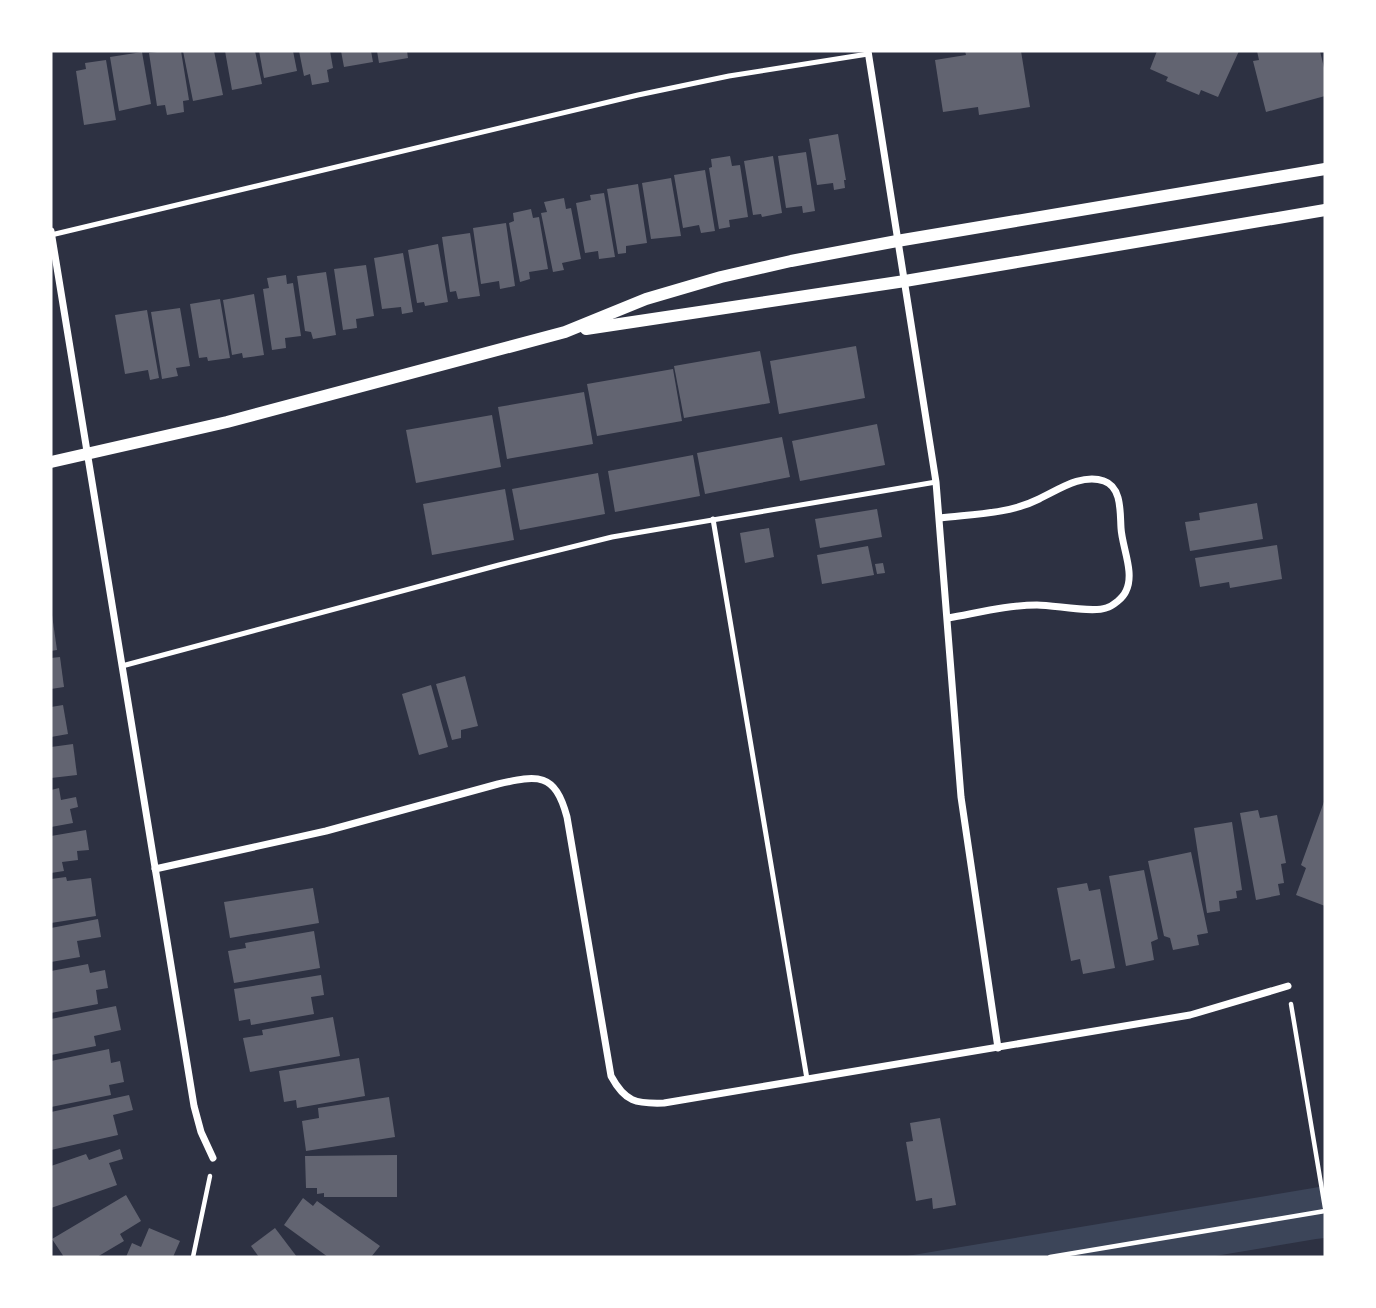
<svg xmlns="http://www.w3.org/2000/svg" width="1376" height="1308" font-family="Mulish,sans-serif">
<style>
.green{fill:#3c4559}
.building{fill:#626471}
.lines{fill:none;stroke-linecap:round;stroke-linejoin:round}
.path{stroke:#fff;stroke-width:4.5}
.service{stroke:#fff;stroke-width:5}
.minor{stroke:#fff;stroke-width:7}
.tertiary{stroke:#fff;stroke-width:12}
</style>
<rect width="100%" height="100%" fill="#2d3142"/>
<path class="green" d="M1325 1186V1238L1316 1239 1209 1257H901Z"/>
<g class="building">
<path d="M165 51H181L189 100 183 101 184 112 167 115 165 105 157 106 149 53Z"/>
<path d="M183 51H214L223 95 193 101Z"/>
<path d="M225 51H255L262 84 232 90Z"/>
<path d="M259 51H293L297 71 264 78Z"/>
<path d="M299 51H330L333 68 327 70 329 82 312 85 310 74 304 76Z"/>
<path d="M341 51H371L373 62 344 67Z"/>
<path d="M377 51H407L408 58 379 63Z"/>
<path d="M965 51H1021L1030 107 979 115 978 107 943 112 935 60 966 55Z"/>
<path d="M1157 51H1239L1218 97 1201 90 1199 95 1166 81 1168 77 1150 69Z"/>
<path d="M1257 51H1320L1325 72V96L1266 112 1253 61 1259 60Z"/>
<path d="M142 52 151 104 119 111 110 57Z"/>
<path d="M106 60 116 120 84 125 76 71 86 69 85 63Z"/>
<path d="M838 134 846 180H844L845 188 834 190 833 183 817 185 809 139Z"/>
<path d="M806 152 815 211 803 213 802 206 786 208 778 156Z"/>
<path d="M730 156 732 166 740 165 748 217 729 220 730 227 719 229 709 168 712 167 711 159Z"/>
<path d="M773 156 782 213 762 217 761 214 753 215 744 161Z"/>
<path d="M705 170 715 231 701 233 699 225 683 228 674 175Z"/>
<path d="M671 178 681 236 651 239 642 183Z"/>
<path d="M638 184 647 243 626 246V253L618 254 607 189Z"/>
<path d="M604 193 615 257 599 259 598 251 585 253 576 203 591 200 590 195Z"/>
<path d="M564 198 566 209 571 208 581 259 562 263 564 270 553 272 541 213 547 212 544 202Z"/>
<path d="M531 209 533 218 539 217 548 269 529 272 530 279 520 282 509 223 514 221 513 213Z"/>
<path d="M506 223 515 286 500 289 499 281 481 284 473 228Z"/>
<path d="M470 233 480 296 458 299 456 291 450 292 442 237Z"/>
<path d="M438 244 448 302 425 306 424 302 417 303 408 250Z"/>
<path d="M403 253 413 312 402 314 401 307 382 309 374 258Z"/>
<path d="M366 265 374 316 356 319 357 328 343 330 334 269Z"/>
<path d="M326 272 336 335 313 339 311 332 305 331 297 276Z"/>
<path d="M286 275 287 284 293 283 301 336 285 338 286 348 272 350 263 289 269 288 267 278Z"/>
<path d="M254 294 264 355 243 358 242 353 232 355 223 300Z"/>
<path d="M220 299 230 358 208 361 207 357 199 358 190 304Z"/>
<path d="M180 308 190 366 176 368 178 376 162 379 151 312Z"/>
<path d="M147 310 159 378 150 380 148 370 125 374 115 315Z"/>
<path d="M856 346 865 398 779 414 770 361Z"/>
<path d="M760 351 770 403 684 418 674 366Z"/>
<path d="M673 369 682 421 597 436 587 384Z"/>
<path d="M584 392 593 444 507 459 498 407Z"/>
<path d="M492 415 501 467 416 483 406 430Z"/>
<path d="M877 424 885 465 800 481 792 441Z"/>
<path d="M782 437 790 477 705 494 697 453Z"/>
<path d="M693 455 700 496 615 512 608 471Z"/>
<path d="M598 473 605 514 520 530 512 489Z"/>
<path d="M505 489 514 540 432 555 423 504Z"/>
<path d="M1257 503 1263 539 1190 551 1185 522 1200 520 1199 513Z"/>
<path d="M877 509 882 537 820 548 815 519Z"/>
<path d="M769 528 774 557 745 563 740 533Z"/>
<path d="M1277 545 1282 579 1230 588 1229 582 1200 587 1195 558Z"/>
<path d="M868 546 874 575 822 584 817 555Z"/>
<path d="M883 563 885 573 877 574 875 564Z"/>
<path d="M52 615 57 650 51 651V616Z"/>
<path d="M60 657 64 687 51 689V658Z"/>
<path d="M465 676 478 726 461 730V738L452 740 436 684Z"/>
<path d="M431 685 448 747 419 755 402 694Z"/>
<path d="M63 705 68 734 51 737V707Z"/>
<path d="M73 744 77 775 51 778V747Z"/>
<path d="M59 788 61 800 76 797 78 807 70 809 73 823 51 827V790Z"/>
<path d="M1325 799V906L1296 895 1306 868 1301 865Z"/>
<path d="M1258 810 1260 818 1277 815 1286 863 1281 864 1284 883 1278 884 1280 895 1256 900 1240 813Z"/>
<path d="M1232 822 1242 890 1236 891 1237 898 1219 901 1220 911 1207 913 1194 828Z"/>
<path d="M86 830 89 850 77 851 78 860 62 862 64 871 51 873V836Z"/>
<path d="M1191 852 1208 933 1197 935 1199 945 1173 950 1170 938 1164 936 1148 861Z"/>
<path d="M1144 870 1158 939 1151 942 1154 960 1126 966 1109 876Z"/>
<path d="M66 877 67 881 91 878 96 916 51 923V879Z"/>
<path d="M1087 883 1089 891 1100 889 1115 968 1083 974 1080 959 1071 961 1057 888Z"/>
<path d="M313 888 319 923 230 938 224 902Z"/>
<path d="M98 919 101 937 77 941 80 957 51 962V928Z"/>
<path d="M314 931 320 968 234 983 228 951 246 948 245 943Z"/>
<path d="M88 964 90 973 105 970 108 988 96 990 98 1004 51 1013V971Z"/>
<path d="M321 975 324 995 311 997 314 1014 251 1025 250 1019 239 1021 234 989Z"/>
<path d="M116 1006 121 1030 94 1036 96 1046 51 1055V1019Z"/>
<path d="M333 1017 340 1056 250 1072 243 1038 263 1035 262 1030Z"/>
<path d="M109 1049 111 1063 120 1061 124 1082 109 1085 111 1095 51 1107V1061Z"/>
<path d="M359 1058 365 1096 297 1108 296 1100 284 1102 279 1071Z"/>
<path d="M129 1095 133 1110 113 1115 118 1135 51 1150V1112Z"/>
<path d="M389 1097 395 1137 306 1151 302 1121 319 1118 318 1108Z"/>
<path d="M940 1118 956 1205 933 1209 932 1198 916 1201 906 1142 913 1141 910 1123Z"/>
<path d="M120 1149 123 1159 109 1163 117 1185 51 1208V1166L86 1154 89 1160Z"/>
<path d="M397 1155V1197H324V1193L317 1194V1188H306L305 1156Z"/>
<path d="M126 1195 141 1221 120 1234 124 1241 97 1257H64L52 1239Z"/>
<path d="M303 1198 313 1206 317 1201 380 1246 371 1257H328L284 1225Z"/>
<path d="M149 1228 180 1241 173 1257H126L132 1243 141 1247Z"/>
<path d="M275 1228 297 1257H259L251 1246Z"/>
</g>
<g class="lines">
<g class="path">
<path d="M1291 1004 1325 1208"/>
<path d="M193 1257 210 1176"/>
<path d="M1050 1257 1325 1211"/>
</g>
<g class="service">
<path d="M51 235 638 95 729 76 868 54"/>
<path d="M713 519 807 1079"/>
<path d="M122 666 499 565 612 537 936 482"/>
</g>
<g class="minor">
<path d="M868 51 936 482 961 797 998 1048"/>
<path d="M51 231 194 1106 201 1132 213 1158"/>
<path d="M940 518C973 514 1009 514 1039 499 1058 490 1082 473 1104 481 1122 487 1120 513 1121 528 1122 547 1135 573 1126 591 1123 598 1113 606 1106 608 1092 613 1054 605 1037 605 1007 605 977 613 948 618"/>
<path d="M155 869 326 831 498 784C538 775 555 772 567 817L611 1076C625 1102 636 1104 664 1103L1190 1015 1288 986"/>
</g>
<g class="tertiary">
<path d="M586 329 905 281 1325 210"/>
<path d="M51 462 227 422 565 332 646 299 721 277 791 261 897 241 1325 169"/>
</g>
</g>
<rect width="1376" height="1308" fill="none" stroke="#ffffff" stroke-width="105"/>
</svg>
